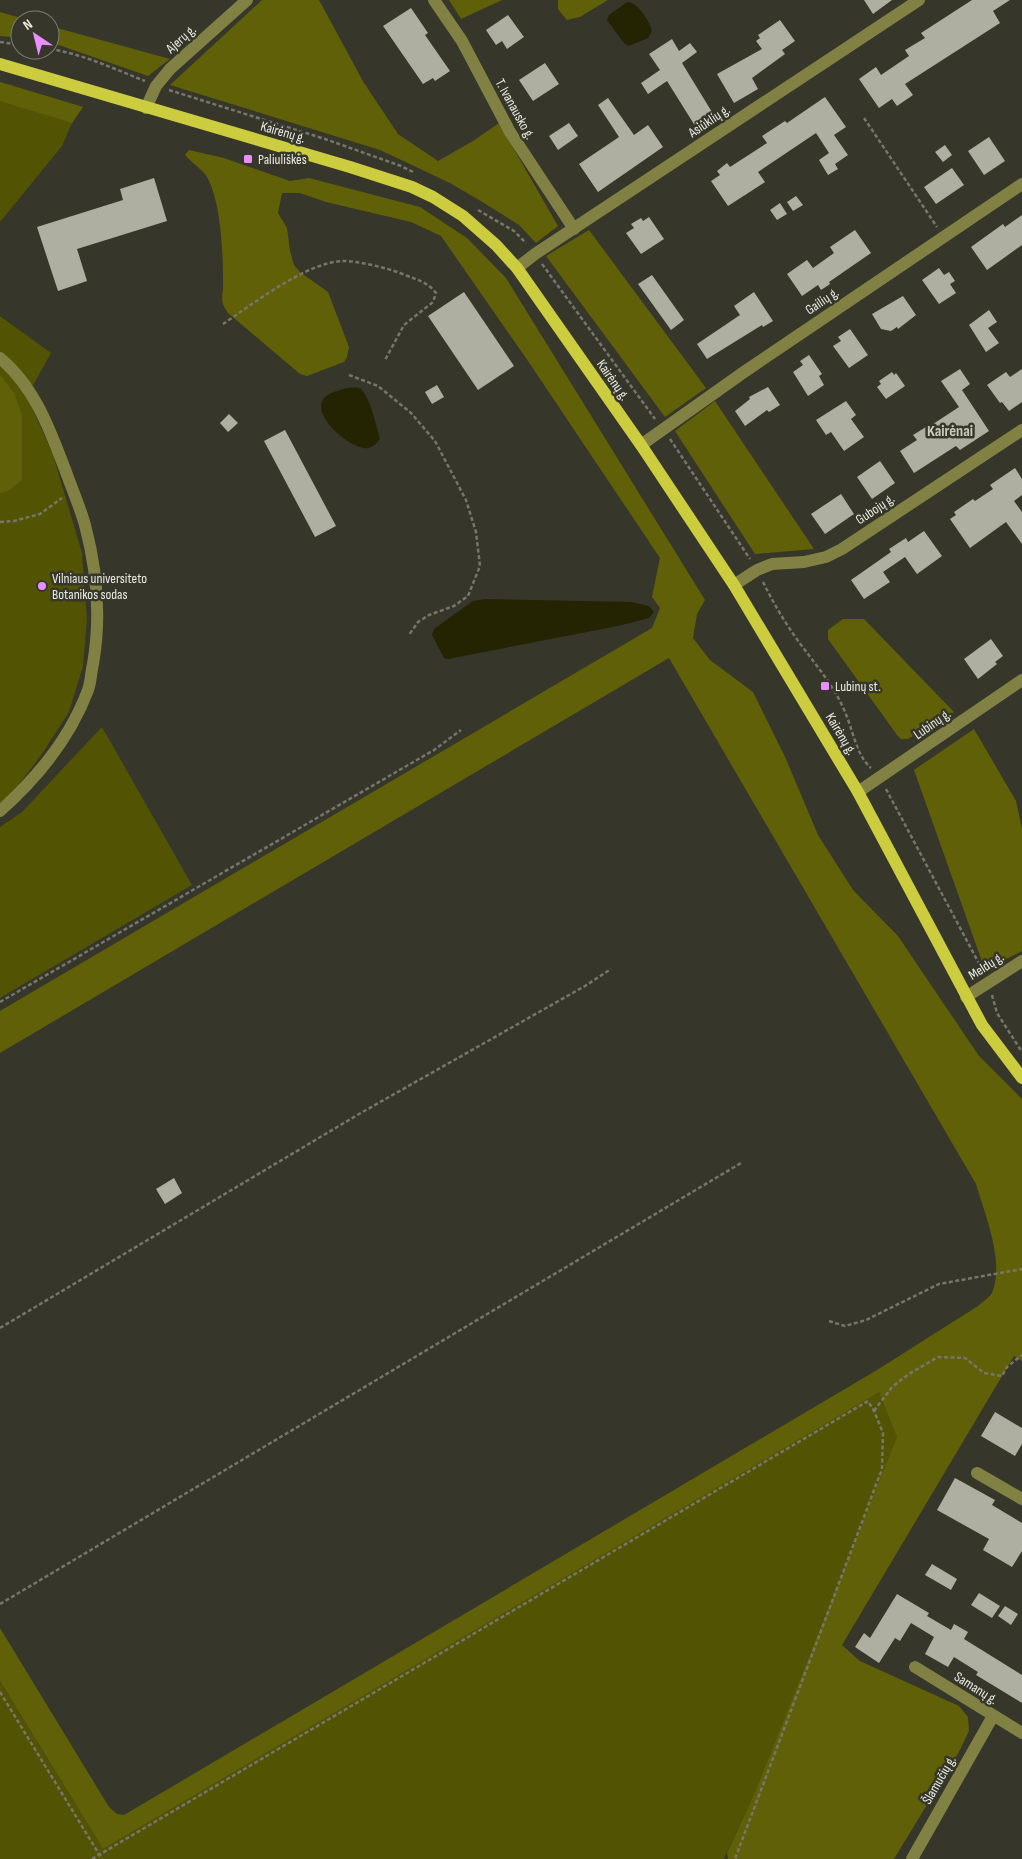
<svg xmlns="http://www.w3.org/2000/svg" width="1022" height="1859" font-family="'Sofia Sans Condensed',sans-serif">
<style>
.green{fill:#535304}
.forest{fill:#606008}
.water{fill:#242403}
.building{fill:#aeafa0}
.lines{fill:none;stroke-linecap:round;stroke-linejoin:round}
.path{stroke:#76766c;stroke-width:2.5;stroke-dasharray:4 2.5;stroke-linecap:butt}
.minor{stroke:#818144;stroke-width:12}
.major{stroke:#cccc3f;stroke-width:12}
.poi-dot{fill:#e88eff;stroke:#36362a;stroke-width:2}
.labels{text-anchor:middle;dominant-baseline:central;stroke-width:5;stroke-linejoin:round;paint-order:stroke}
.street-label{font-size:14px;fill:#e9eae2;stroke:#36362a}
.poi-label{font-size:14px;fill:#e9eae2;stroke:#36362a;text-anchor:start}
.quarter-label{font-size:16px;font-weight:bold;fill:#cbcbbc;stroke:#36362a}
</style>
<rect width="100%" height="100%" fill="#36362a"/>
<g class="green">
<path d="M0 82 83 107 72 123 62 146 0 222Z"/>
<path d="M0 316 51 353 27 396 53 455 82 553 87 619 83 666 69 712 42 754 11 795 0 804Z"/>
<path d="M102 727 192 885 0 998V827L22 812Z"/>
<path d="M879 1391 898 1437 755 1792 724 1859H0V1681L103 1849Z"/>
</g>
<g class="forest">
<path d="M262 0H319L364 83 398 134 438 161 473 141 499 123 558 226 536 243 519 225 484 203 450 183 380 150 170 85Z"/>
<path d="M449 0H502L461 19Z"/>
<path d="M558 0H608L580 17 567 20 558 9Z"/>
<path d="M0 12 28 20H20V38L0 36Z"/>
<path d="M50 26 170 59 148 76 50 42Z"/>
<path d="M0 82 83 107 72 123 0 101Z"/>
<path d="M189 150 224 158 290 181 309 178 420 207 467 238 506 278 705 600 697 614 693 638 710 660 753 692 786 759 818 835 853 890 898 936 979 1056 1022 1099V1361L1014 1356 842 1645 860 1661 959 1706 968 1717 969 1731 959 1752 894 1859H728L727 1853 755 1792 897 1437 879 1392 103 1849 0 1681V1628L109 1807 117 1814 124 1815 877 1370 978 1306C982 1302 989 1298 992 1293 1005 1262 985 1215 976 1184L669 658 0 1053V1011L652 628 660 608 652 597 660 558 528 361 441 236 411 222 326 202 300 193H282L278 213 287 228 290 251 294 265 300 272 328 292 349 347 347 357 344 362 307 376 300 374 228 313C218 298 224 297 223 280 223 253 221 197 205 174 200 168 191 162 185 155Z"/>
<path d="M589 230 706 388 665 417 546 256Z"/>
<path d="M0 375 14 393 22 415V480L8 491 0 493Z"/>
<path d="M715 401 814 549 755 554 675 431Z"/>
<path d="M843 619H864L954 712 908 739H901L897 735 828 639V630Z"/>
<path d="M974 729 1016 801 1022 829V951L985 970 914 770Z"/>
</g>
<g class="water">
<path d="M627 2C638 2 649 21 652 31L648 38 628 46 624 43 607 20 609 15Z"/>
<path d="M347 388C350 388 356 387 359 388 369 392 377 428 380 439 377 443 374 447 368 448 352 451 308 414 325 397 331 392 340 390 347 388Z"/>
<path d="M485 599 632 602 649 606 654 612 649 618 618 626 448 659 444 658 432 635 434 629 473 601Z"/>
</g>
<g class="building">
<path d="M864 0H892L873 14Z"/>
<path d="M972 0H1010L993 11 1000 23 905 84 913 95 897 106 892 99 879 108 859 79 876 67 881 75 909 56 905 50 925 38 921 33Z"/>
<path d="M411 8 428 33 425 35 450 71 435 81 433 78 423 84 383 26Z"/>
<path d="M508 15 524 37 507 49 502 41 496 45 486 30Z"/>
<path d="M780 20 795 41 782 50 785 54 752 78 758 89 734 103 717 74 762 49 756 41 760 38 758 35Z"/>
<path d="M672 39 679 51 690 43 697 52 682 63 715 117 697 129 667 81 648 94 641 83 660 70 649 54Z"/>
<path d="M545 63 559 84 533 101 519 80Z"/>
<path d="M825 97 846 127 834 135 848 155 835 164 838 169 828 175 819 160 829 153 816 133 758 172 765 182 728 206 711 181 720 175 717 171 727 163 730 167 767 143 762 136 785 121 787 123Z"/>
<path d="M608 98 634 135 648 125 663 147 598 192 579 164 619 137 598 105Z"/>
<path d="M569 123 578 136 558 150 549 136Z"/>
<path d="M989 137 1005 161 984 175 968 151Z"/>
<path d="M945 145 952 155 943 162 935 152Z"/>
<path d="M952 168 964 185 936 204 924 187Z"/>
<path d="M154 178 167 221 77 249 87 281 58 291 37 227 123 200 120 189Z"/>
<path d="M796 196 803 205 793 211 787 202Z"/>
<path d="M780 203 787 214 777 220 770 210Z"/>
<path d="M1022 215V245L987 270 971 247 1003 224 1005 227Z"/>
<path d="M649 217 664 239 641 254 626 233 634 228 631 224 641 218 643 221Z"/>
<path d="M855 230 871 253 829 282 830 284 821 290 818 285 802 296 787 274 807 260 813 268 834 253 830 247Z"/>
<path d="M939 268 944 275 949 272 955 281 950 284 956 293 939 304 922 280Z"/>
<path d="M652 275 684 320 671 330 638 284Z"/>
<path d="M464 292 514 366 478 390 428 316Z"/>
<path d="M754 292 773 321 763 327 762 325 707 359 697 344 740 315 734 306Z"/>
<path d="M903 296 916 315 898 329 897 327 891 331 881 329 872 314Z"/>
<path d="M989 310 997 322 988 328 999 343 986 352 969 325Z"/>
<path d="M850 329 868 355 849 368 833 346 841 341 838 337Z"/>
<path d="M809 355 822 374 819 376 824 385 808 396 793 372 803 365 800 361Z"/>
<path d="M960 369 970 384 962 390 989 431 960 450 956 446 914 473 900 451 917 440 913 435 926 427 927 428 959 407 941 381Z"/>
<path d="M1022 369V402L1009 411 1002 402 1000 403 987 385 1006 372 1010 377Z"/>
<path d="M892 372 894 375 896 373 905 386 886 399 877 387 881 384 879 381Z"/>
<path d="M437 385 444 397 432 404 425 392Z"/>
<path d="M768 387 780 405 769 412 767 410 745 426 735 411 750 399 749 397Z"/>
<path d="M846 401 856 415 851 419 864 437 844 451 831 432 826 435 816 420Z"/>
<path d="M229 414 238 423 228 432 220 423Z"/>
<path d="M285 430 336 526 315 537 264 441Z"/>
<path d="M880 461 895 483 872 499 857 477Z"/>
<path d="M1015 468 1022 479V495L1014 501 1022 512V544L1006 522 970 548 950 519 956 515 954 512 973 499 975 501 993 489 990 485Z"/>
<path d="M841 494 854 514 825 534 811 514Z"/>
<path d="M924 531 942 556 917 574 905 557 883 572 890 582 864 599 851 580 891 552 889 549 906 538 908 542Z"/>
<path d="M991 639 1003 656 995 662 997 664 978 679 964 659Z"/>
<path d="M174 1178 182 1193 165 1204 156 1189Z"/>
<path d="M995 1412 1022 1428V1444L1015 1456 981 1436Z"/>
<path d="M955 1478 995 1500 992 1505 1022 1523V1551L1012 1567 983 1550 989 1539 937 1510Z"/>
<path d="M932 1564 957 1579 951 1590 925 1575Z"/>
<path d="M979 1593 1000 1606 992 1618 971 1605Z"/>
<path d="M897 1594 929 1613 927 1616 951 1630 954 1624 968 1632 964 1639 1022 1675V1703L976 1675 978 1672 954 1657 948 1667 925 1654 934 1637 911 1623 900 1641 895 1638 879 1663 855 1647 864 1633 870 1638Z"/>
<path d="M1005 1606 1018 1614 1011 1625 998 1616Z"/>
</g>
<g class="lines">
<g class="path">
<path d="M0 42 20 45"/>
<path d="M50 49C83 54 114 69 145 81"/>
<path d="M169 90 325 139 401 166 415 173"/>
<path d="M864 118 937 227"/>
<path d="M478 210 514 231 526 243"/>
<path d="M542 264 655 419"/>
<path d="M223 324C253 304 308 261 344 261 358 261 387 268 400 273 414 279 427 281 436 293L433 302 404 325 385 360"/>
<path d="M349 375 378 386 411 413 435 441 466 500 476 532 480 566 468 596 454 606 429 615 418 622 409 635"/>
<path d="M670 439 750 559"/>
<path d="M0 522 14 521 40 514 62 498"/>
<path d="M763 582C772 600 782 618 794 635 812 661 833 683 845 712 853 730 856 755 871 768"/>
<path d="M886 789 983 971"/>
<path d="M992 995 997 1013 1022 1052"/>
<path d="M0 1002 434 750 461 730"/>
<path d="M829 1321 845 1326 866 1320 939 1284 1022 1269"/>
<path d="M0 1328 359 1114 585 986 611 969"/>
<path d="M874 1411 892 1387 909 1374 938 1357 965 1358 984 1373 1002 1376 1007 1367 1022 1355"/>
<path d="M0 1604 741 1163"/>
<path d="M0 1692 102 1859"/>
<path d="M92 1859 868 1401 874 1411 883 1433 882 1469 735 1859"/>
</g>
<g class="minor">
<path d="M434 0 462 41 510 132 574 229"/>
<path d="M146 108 156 86 170 69 247 0"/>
<path d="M517 268 535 254 919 0"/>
<path d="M0 358C35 387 50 430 66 472 72 489 80 507 85 525 97 570 101 618 93 664 91 672 91 682 88 690 71 736 37 778 0 811"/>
<path d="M641 445 744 372 1022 184"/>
<path d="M734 585 757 570 772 564 804 562 826 557 842 549 1022 430"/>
<path d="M858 792 1022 680"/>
<path d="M966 997 1022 961"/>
<path d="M977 1473 1022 1499"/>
<path d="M915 1667 1022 1733"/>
<path d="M912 1859 993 1716"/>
</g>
<path class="major" d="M0 64 350 167 412 187 433 197 463 216 496 245 517 268 641 445 734 585 858 792 982 1025 1022 1078"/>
</g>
<g class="poi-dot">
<rect x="243" y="154" width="10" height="10" rx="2.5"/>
<circle cx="42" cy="586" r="5"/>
<rect x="820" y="681" width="10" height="10" rx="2.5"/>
</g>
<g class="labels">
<g class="street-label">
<text transform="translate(181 39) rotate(-42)">Ajerų g.</text>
<text transform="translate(515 109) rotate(61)">T. Ivanausko g.</text>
<text transform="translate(709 121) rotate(-34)">Asiūklių g.</text>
<text transform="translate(283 132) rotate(16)">Kairėnų g.</text>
<text transform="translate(822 301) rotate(-34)">Gailių g.</text>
<text transform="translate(613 380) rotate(55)">Kairėnų g.</text>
<text transform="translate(875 509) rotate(-34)">Gubojų g.</text>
<text transform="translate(932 724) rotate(-35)">Lubinų g.</text>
<text transform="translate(841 734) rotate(59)">Kairėnų g.</text>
<text transform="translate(986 966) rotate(-33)">Meldų g.</text>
<text transform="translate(976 1688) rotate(32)">Samanų g.</text>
<text transform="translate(939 1780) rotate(-60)">Šlamučių g.</text>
</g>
<g class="poi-label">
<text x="258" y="159">Paliuliškės</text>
<text x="52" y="578">Vilniaus universiteto<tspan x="52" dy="16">Botanikos sodas</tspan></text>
<text x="835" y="686">Lubinų st.</text>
</g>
<g class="quarter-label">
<text x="950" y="431">Kairėnai</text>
</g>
</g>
<g transform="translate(35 35) rotate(325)"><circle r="24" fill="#36362a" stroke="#7e7e74"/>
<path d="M0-4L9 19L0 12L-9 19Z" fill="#e88eff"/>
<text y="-8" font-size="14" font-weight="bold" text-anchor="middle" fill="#e9eae2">N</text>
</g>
</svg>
